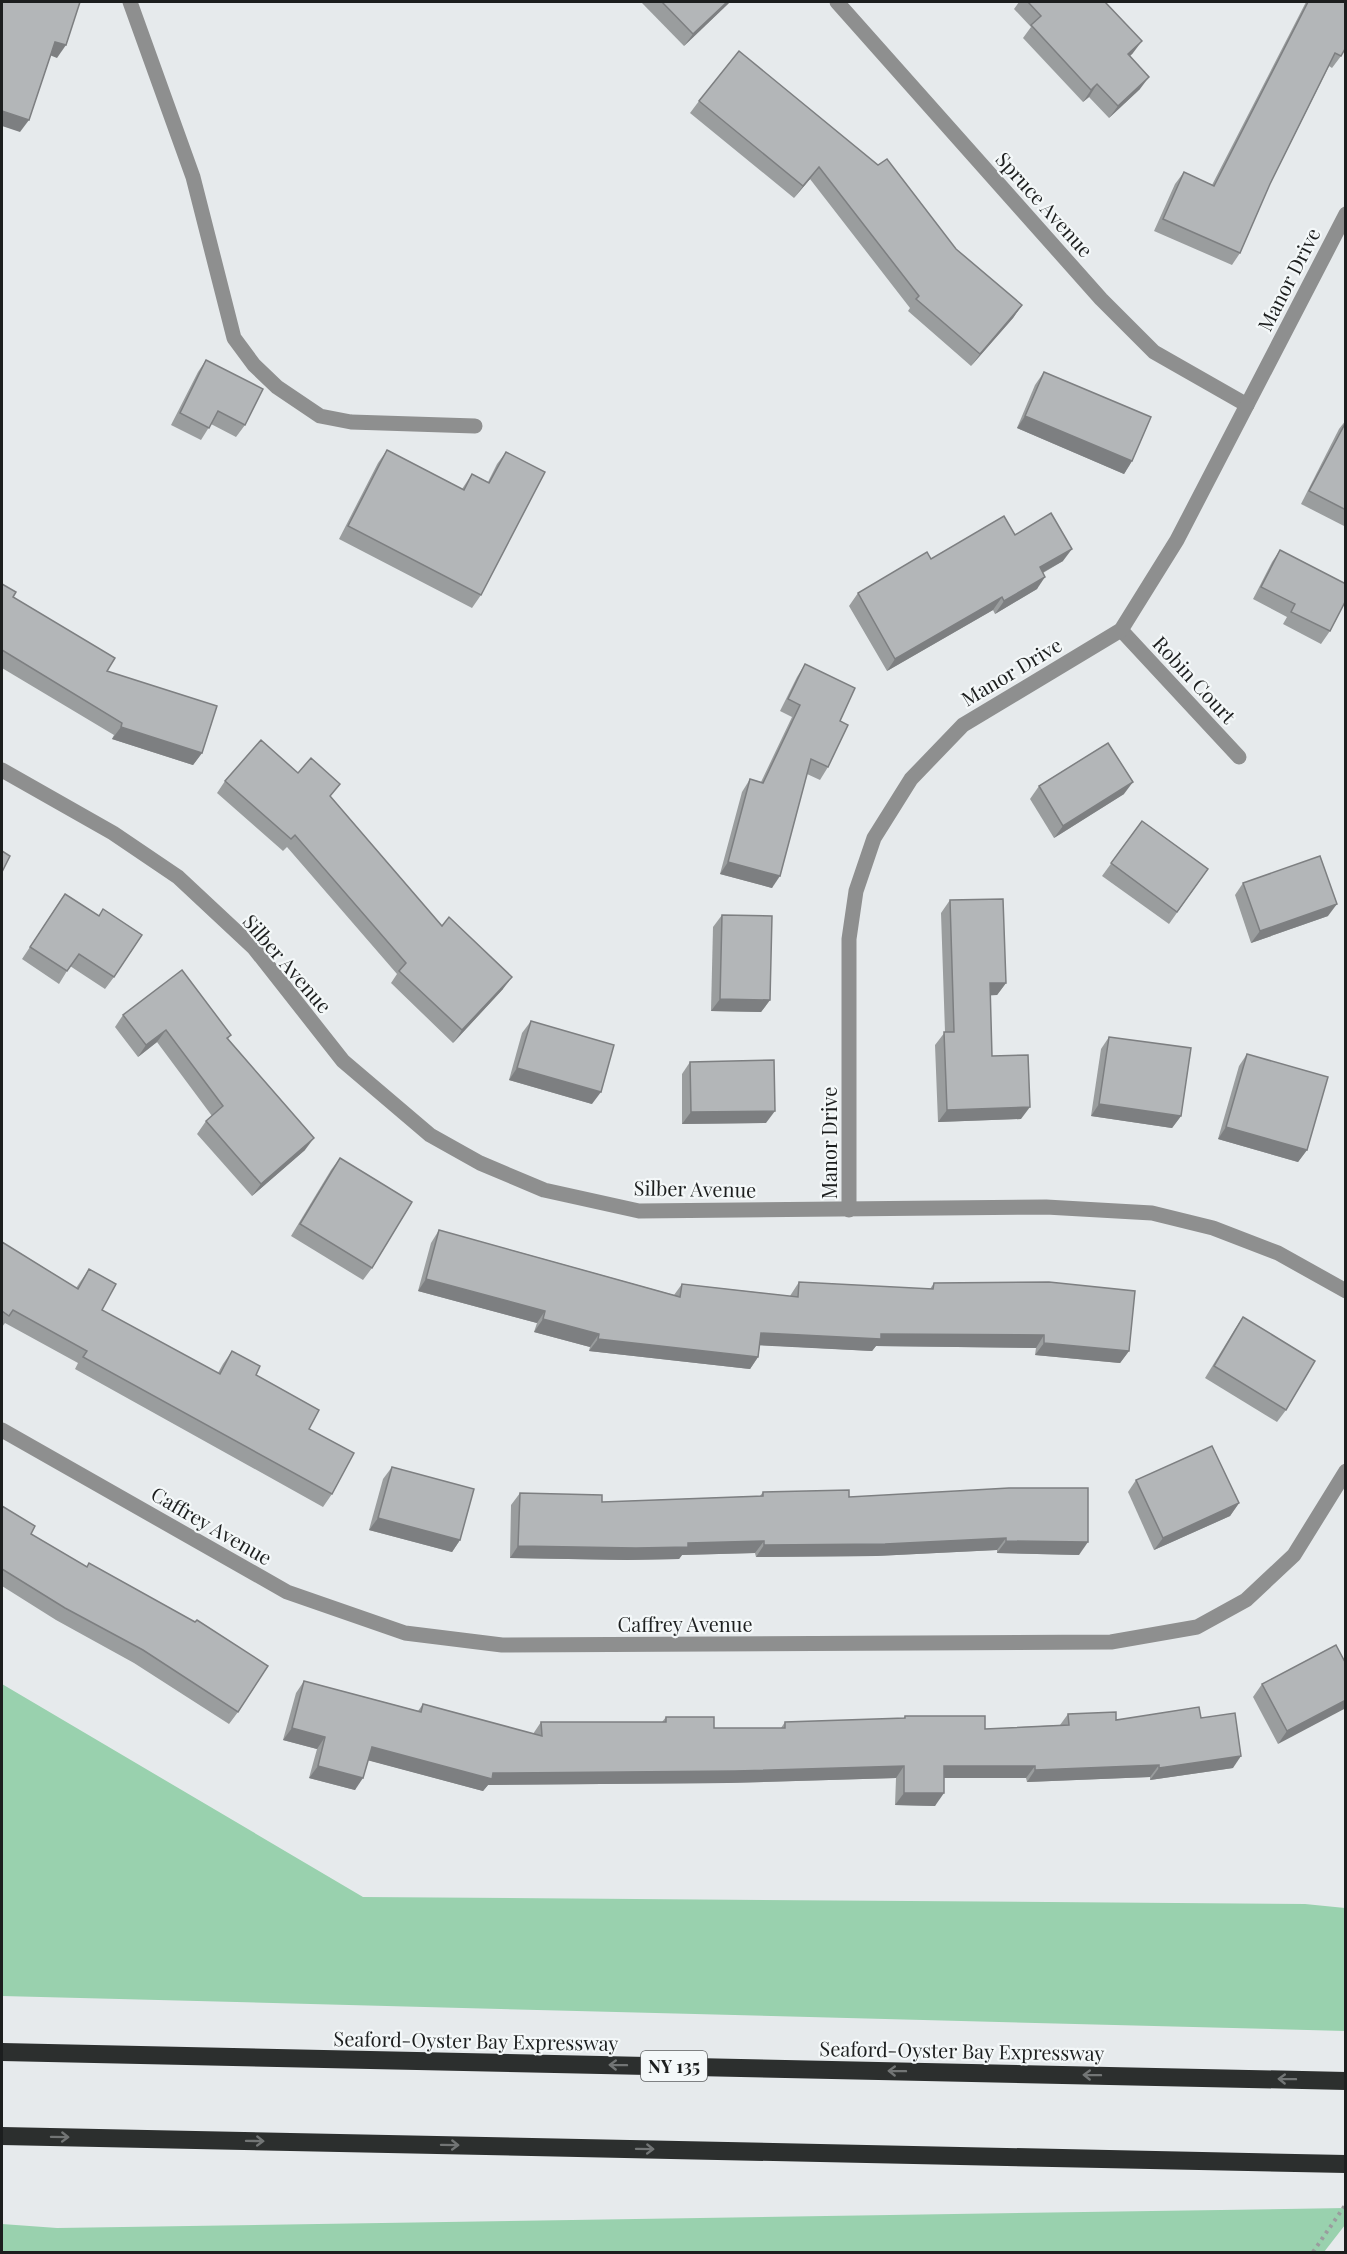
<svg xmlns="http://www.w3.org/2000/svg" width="1347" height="2254" font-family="'Playfair Display',serif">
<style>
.green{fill:#99d1ae}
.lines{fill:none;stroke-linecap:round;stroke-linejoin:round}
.path{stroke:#9a9d9e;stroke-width:4;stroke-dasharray:3 4.5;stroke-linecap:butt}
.lane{stroke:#8e8f8f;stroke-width:15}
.street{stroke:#8e8f8f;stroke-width:15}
.highway{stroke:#2c2f2e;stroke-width:18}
.wall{fill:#9a9d9e}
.shaded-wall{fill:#7d7f81}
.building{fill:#b3b6b8;stroke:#7d7f81;stroke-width:1.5}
.oneway{stroke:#727575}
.labels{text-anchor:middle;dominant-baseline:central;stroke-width:4.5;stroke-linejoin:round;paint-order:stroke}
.shield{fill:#f4f8f9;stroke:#5d5f60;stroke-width:1.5}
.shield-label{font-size:18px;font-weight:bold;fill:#1c1e1e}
.street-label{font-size:20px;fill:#1c1e1e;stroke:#f4f8f9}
</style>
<rect width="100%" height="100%" fill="#e6eaec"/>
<g class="green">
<path d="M2 1684 363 1897 1305 1904 1345 1908V2031L2 1996Z"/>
<path d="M1346 2208 1345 2225 1324 2252H2V2224L57 2228Z"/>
</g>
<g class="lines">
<path class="path" d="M1313 2252 1346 2204"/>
<path class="lane" d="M130 2 193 177 234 338 254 365 277 387 320 416 351 422 475 426"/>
<g class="street">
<path d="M837 2 1101 299 1154 352 1247 405"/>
<path d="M1121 630 1239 757"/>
<path d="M2 770 113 833 178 877 254 948 343 1061 430 1135 480 1163 544 1190 639 1211 1046 1207 1152 1213 1213 1228 1278 1253 1346 1291"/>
<path d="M849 1210V939L856 891 874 838 911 779 963 725 1121 630 1177 540 1346 214"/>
<path d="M2 1430 287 1592 405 1633 502 1645 1111 1642 1197 1627 1246 1600 1294 1555 1346 1471"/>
</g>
<g class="highway">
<path d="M2 2052 1346 2081"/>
<path d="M2 2136 1346 2164"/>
</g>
</g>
<g class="wall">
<path d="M641 2H730L684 46Z"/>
<path d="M1019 2H1105L1133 53 1130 56 1140 89 1109 118 1089 97 1083 102 1023 38 1031 27 1014 9Z"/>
<path d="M1306 2H1346L1341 56 1332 68 1329 66 1270 184 1240 253 1232 265 1154 231 1175 184 1184 172 1212 185Z"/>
<path d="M739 51 956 249 1022 305 1013 318 971 366 908 311 910 308 810 179 794 198 690 113 699 101Z"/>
<path d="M206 360 245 425 236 437 211 424 201 440 171 425 198 372Z"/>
<path d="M1044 372 1132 461 1124 474 1017 428 1035 385Z"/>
<path d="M1346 420V527L1301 504 1339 429Z"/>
<path d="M387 450 462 489 472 474 488 482 497 464 506 452 481 595 472 608 339 539 378 463Z"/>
<path d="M1015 535 1063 561 1043 573 1037 589 995 614 993 610 887 671 849 606 858 593 931 559Z"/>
<path d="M1280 550 1330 631 1321 644 1283 624 1287 617 1253 599 1272 562Z"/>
<path d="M2 584 13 597 107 671 202 753 193 765 112 739 114 735 2 668Z"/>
<path d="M805 664 840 721 828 767 820 780 807 774 772 888 720 874 742 792 750 779 761 782 792 717 780 711 797 677Z"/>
<path d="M298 773 331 797 442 926 503 989 453 1043 391 983 397 974 287 847 283 851 217 793 225 781Z"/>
<path d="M1039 786 1124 794 1054 838 1030 799Z"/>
<path d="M1142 821 1208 869 1169 924 1102 876Z"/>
<path d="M1243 883 1328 916 1251 943 1235 895Z"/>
<path d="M65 894 99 916 114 977 105 989 70 966 59 984 22 959Z"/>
<path d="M950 900 1006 983 997 995H990L992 1056 1021 1119 938 1122 935 1045 945 1032 941 913Z"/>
<path d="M722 915 770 1000 761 1012 711 1011 713 927Z"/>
<path d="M123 1015 231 1035 228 1039 305 1150 252 1196 197 1134 206 1121 212 1116 157 1042 138 1057 115 1027Z"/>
<path d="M531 1021 592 1104 509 1080 522 1033Z"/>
<path d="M1109 1037 1181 1116 1172 1128 1091 1116 1101 1049Z"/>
<path d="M1247 1054 1307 1150 1298 1162 1218 1139 1239 1066Z"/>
<path d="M690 1062 766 1123 682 1124V1074Z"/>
<path d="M340 1158 372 1268 363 1280 291 1236 331 1170Z"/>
<path d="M439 1230 674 1295 682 1284 790 1296 799 1282 930 1289 934 1283 1129 1351 1120 1363 1035 1355 1036 1348 876 1346 872 1351 760 1345 758 1357 750 1369 589 1351 590 1347 534 1332 537 1323 418 1291 431 1243Z"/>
<path d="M2 1242 76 1288 89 1269 102 1310 218 1373 223 1364 232 1351 309 1429 332 1494 323 1507 75 1369 78 1363 5 1323 2 1327Z"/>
<path d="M1243 1317 1286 1410 1277 1422 1205 1378 1235 1329Z"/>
<path d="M392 1467 460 1540 452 1552 369 1530 383 1479Z"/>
<path d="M1136 1480 1239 1503 1230 1516 1154 1550 1128 1492Z"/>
<path d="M763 1492 849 1497 1079 1555 997 1553V1550L876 1556 756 1557 755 1553 682 1555 679 1559 627 1560 510 1558 511 1505 520 1493 602 1502 760 1496Z"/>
<path d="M2 1506 31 1534 238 1712 229 1724 134 1663 56 1620 2 1586Z"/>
<path d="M1346 1664 1278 1744 1253 1697 1262 1684Z"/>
<path d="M304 1681 418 1711 423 1704 533 1734 541 1722H662L666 1717 714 1728H781L785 1722 903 1719 905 1716 985 1729 1060 1725 1068 1714 1116 1720 1201 1718 1233 1768 1150 1780V1777L1027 1782 1026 1778H944L935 1806 895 1805 896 1778 727 1783 488 1785 483 1791 368 1760 355 1790 309 1778 317 1749 283 1740 296 1693Z"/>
</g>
<g class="shaded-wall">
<path d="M727 2H730L684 46 693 34Z"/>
<path d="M1142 41 1133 53 1119 66 1128 54Z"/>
<path d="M55 42 66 45 57 58 47 54Z"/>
<path d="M1149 77 1140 89 1109 118 1118 106Z"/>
<path d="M1097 84 1089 97 1083 102 1091 90Z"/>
<path d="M2 111 29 120 20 132 2 126Z"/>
<path d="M819 167 810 179 794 198 803 186Z"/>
<path d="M1022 305 1013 318 971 366 980 354Z"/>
<path d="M1025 416 1132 461 1124 474 1017 428Z"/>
<path d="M1072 549 1063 561 1031 579 1040 567Z"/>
<path d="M1045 577 1037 589 995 614 1004 601Z"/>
<path d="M1002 597 993 610 887 671 895 659Z"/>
<path d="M121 727 202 753 193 765 112 739Z"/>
<path d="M1133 782 1124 794 1054 838 1063 826Z"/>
<path d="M728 862 780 876 772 888 720 874Z"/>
<path d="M1337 904 1328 916 1251 943 1260 931Z"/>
<path d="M512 977 503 989 453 1043 462 1030Z"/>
<path d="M990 983H1006L997 995 981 996Z"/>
<path d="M720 999 770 1000 761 1012 711 1011Z"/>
<path d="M166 1030 157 1042 138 1057 146 1045Z"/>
<path d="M517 1068 601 1092 592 1104 509 1080Z"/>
<path d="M1099 1104 1181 1116 1172 1128 1091 1116Z"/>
<path d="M1030 1107 1021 1119 938 1122 947 1110Z"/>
<path d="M775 1111 766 1123 682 1124 691 1112Z"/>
<path d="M1226 1127 1307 1150 1298 1162 1218 1139Z"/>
<path d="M314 1138 305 1150 252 1196 261 1184Z"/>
<path d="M426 1279 545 1311 537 1323 418 1291Z"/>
<path d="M543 1319 599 1334 590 1347 534 1332Z"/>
<path d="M761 1333 881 1334 1044 1335 1036 1348 876 1346 872 1351 752 1345Z"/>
<path d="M598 1339 758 1357 750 1369 589 1351Z"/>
<path d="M1044 1343 1129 1351 1120 1363 1035 1355Z"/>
<path d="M1239 1503 1230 1516 1154 1550 1163 1538Z"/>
<path d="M378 1518 460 1540 452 1552 369 1530Z"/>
<path d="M1006 1538 997 1550 876 1556 756 1557 764 1545Z"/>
<path d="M764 1541 755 1553 682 1555 679 1559 627 1560 510 1558 518 1546Z"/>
<path d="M1006 1541 1088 1542 1079 1555 997 1553Z"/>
<path d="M1346 1700V1708L1278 1744 1287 1731Z"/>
<path d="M292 1728 325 1737 317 1749 283 1740Z"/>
<path d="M372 1747 493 1773 904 1766 896 1778 727 1783 488 1785 483 1791 363 1759Z"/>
<path d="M1241 1756 1233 1768 1150 1780 1159 1768Z"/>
<path d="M1159 1765 1150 1777 1027 1782 1035 1770Z"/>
<path d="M318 1766 363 1778 355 1790 309 1778Z"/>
<path d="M944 1766H1035L1026 1778H935Z"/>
<path d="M904 1793H944L935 1806 895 1805Z"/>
</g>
<g class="building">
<path d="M2 2H80L66 45 55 42 29 120 2 111Z"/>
<path d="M662 2H727L693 34Z"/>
<path d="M1028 2H1105L1142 41 1128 54 1149 77 1118 106 1097 84 1091 90 1031 25 1041 16Z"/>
<path d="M1308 2H1346V47L1341 56 1335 53 1270 184 1240 253 1163 219 1184 172 1214 186Z"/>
<path d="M739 51 878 165 887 159 956 249 1022 305 980 354 916 299 919 296 819 167 803 186 699 101Z"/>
<path d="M206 360 263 389 245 425 218 411 209 428 180 413Z"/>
<path d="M1044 372 1151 417 1132 461 1025 416Z"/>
<path d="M1346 422V510L1309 491Z"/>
<path d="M387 450 464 490 472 474 489 483 506 452 545 472 481 595 348 526Z"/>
<path d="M1051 513 1072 549 1040 567 1045 577 1004 601 1002 597 895 659 858 593 927 552 931 559 1004 516 1015 535Z"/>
<path d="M1280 550 1346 584V600L1330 631 1291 612 1295 604 1261 587Z"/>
<path d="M2 584 16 592 13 597 115 658 107 671 217 706 202 753 121 727 122 723 2 650Z"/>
<path d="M805 664 855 688 840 721 848 725 828 767 811 759 780 876 728 862 750 779 763 783 800 705 788 699Z"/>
<path d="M261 740 298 773 311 758 340 784 330 796 442 926 449 917 512 977 462 1030 399 971 406 963 295 835 291 839 225 781Z"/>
<path d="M1108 743 1133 782 1063 826 1039 786Z"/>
<path d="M1142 821 1208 869 1177 912 1111 863Z"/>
<path d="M2 851 10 856 2 872Z"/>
<path d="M1320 856 1337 904 1260 931 1243 883Z"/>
<path d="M65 894 99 916 103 909 142 935 114 977 79 954 67 971 30 947Z"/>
<path d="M1003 899 1006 983H990L992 1056 1028 1055 1030 1107 947 1110 944 1032H954L950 900Z"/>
<path d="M722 915 772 916 770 1000 720 999Z"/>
<path d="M182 970 231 1035 227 1038 314 1138 261 1184 206 1121 223 1106 166 1030 146 1045 123 1015Z"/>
<path d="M531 1021 614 1045 601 1092 517 1068Z"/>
<path d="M1109 1037 1191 1048 1181 1116 1099 1104Z"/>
<path d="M1247 1054 1328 1077 1307 1150 1226 1127Z"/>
<path d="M774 1060 775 1111 691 1112 690 1062Z"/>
<path d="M340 1158 412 1202 372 1268 300 1224Z"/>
<path d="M439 1230 680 1297 682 1284 798 1297 799 1282 933 1289 934 1283 1049 1282 1135 1291 1129 1351 1044 1343V1335L881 1334V1339L761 1333 758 1357 598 1339 599 1334 543 1319 545 1311 426 1279Z"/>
<path d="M2 1242 78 1289 89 1269 116 1284 102 1310 220 1374 232 1351 260 1366 256 1375 319 1410 309 1429 354 1453 332 1494 83 1357 87 1351 13 1310 9 1316 2 1311Z"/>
<path d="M1243 1317 1315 1361 1286 1410 1214 1366Z"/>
<path d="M1212 1446 1239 1503 1163 1538 1136 1480Z"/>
<path d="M392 1467 474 1489 460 1540 378 1518Z"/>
<path d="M1009 1488H1088V1542L1006 1541V1538L885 1544 764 1545V1541L688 1543V1547L636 1548 518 1546 520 1493 602 1495V1502L763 1496V1492L849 1490V1497Z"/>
<path d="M2 1506 35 1526 31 1534 87 1567 89 1563 195 1622 197 1620 268 1666 238 1712 143 1650 65 1608 2 1569Z"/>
<path d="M1336 1645 1346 1664V1700L1287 1731 1262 1684Z"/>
<path d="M304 1681 421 1712 423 1704 542 1736 541 1722H666V1717H714V1728H785V1722L905 1718V1716H985V1729L1069 1725 1068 1714 1116 1712V1720L1199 1707 1201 1718 1235 1713 1241 1756 1159 1768V1765L1035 1770V1766H944V1793H904V1766L735 1771 493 1773 492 1779 372 1747 363 1778 318 1766 325 1737 292 1728Z"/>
</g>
<defs><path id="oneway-shaft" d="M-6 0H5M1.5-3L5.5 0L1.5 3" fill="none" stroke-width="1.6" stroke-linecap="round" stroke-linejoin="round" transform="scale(1.5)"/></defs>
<g class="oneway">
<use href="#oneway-shaft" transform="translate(618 2065) rotate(-179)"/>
<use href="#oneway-shaft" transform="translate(897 2071) rotate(-179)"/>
<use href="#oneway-shaft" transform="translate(1092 2075) rotate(-179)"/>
<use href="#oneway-shaft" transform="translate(1287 2079) rotate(-179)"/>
<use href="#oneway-shaft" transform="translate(60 2137) rotate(1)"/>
<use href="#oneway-shaft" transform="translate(255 2141) rotate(1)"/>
<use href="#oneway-shaft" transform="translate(450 2145) rotate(1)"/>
<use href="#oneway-shaft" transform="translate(645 2149) rotate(1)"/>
</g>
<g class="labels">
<rect class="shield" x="641" y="2051" width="66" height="30" rx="4.5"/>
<g class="shield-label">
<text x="674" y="2066">NY 135</text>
</g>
<g class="street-label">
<text transform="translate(1045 204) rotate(48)">Spruce Avenue</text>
<text transform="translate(1288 279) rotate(-63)">Manor Drive</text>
<text transform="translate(1011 671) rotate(-31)">Manor Drive</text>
<text transform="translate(1195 679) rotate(47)">Robin Court</text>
<text transform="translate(288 963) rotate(49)">Silber Avenue</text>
<text transform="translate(828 1143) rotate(-90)">Manor Drive</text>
<text transform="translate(695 1188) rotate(1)">Silber Avenue</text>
<text transform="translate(212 1525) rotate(30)">Caffrey Avenue</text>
<text x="685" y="1623">Caffrey Avenue</text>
<text transform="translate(476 2040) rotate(1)">Seaford-Oyster Bay Expressway</text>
<text transform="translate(962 2050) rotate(1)">Seaford-Oyster Bay Expressway</text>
</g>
</g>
<rect width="1347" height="2254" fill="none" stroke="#1c1e1e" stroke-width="6"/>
</svg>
